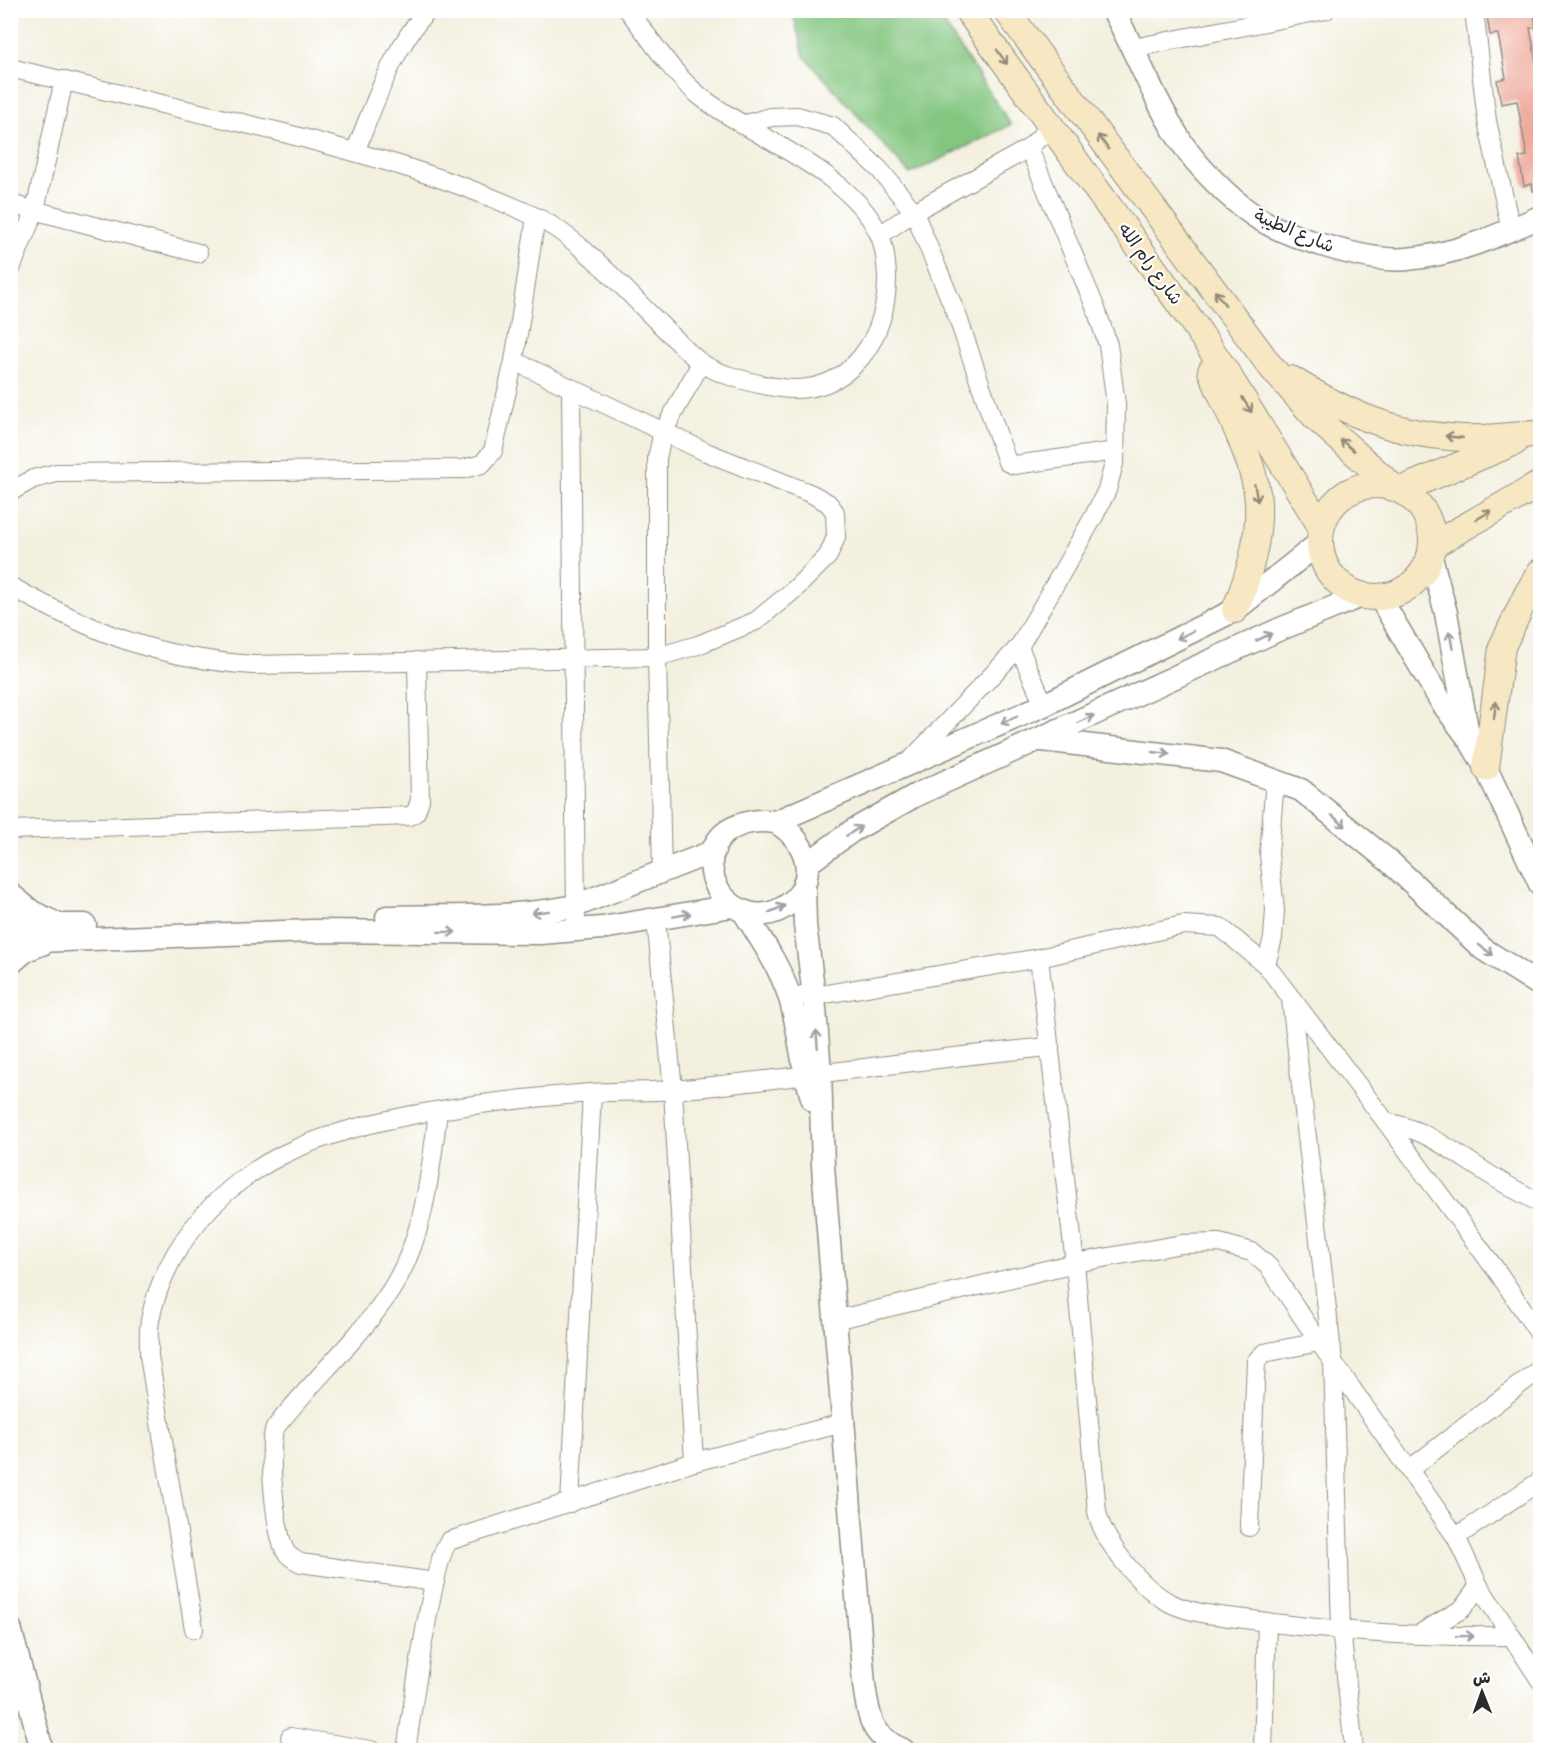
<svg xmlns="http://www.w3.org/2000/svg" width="1551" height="1761" font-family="Pangolin,'Playpen Sans Arabic',sans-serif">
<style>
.green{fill:#83c680;stroke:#577856;stroke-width:1.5}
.building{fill:#eda090}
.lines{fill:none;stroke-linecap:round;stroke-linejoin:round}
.minor-casing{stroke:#8f8e85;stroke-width:20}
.tertiary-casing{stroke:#8f8e85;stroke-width:25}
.secondary-casing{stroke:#8f8e85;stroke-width:28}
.minor{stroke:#fff;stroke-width:18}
.tertiary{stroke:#fff;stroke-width:22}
.secondary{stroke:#f7e8c3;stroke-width:26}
.oneway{stroke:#918a77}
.oneway2{stroke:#a0a0a0}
.labels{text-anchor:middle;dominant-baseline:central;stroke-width:4.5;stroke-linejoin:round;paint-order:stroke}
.street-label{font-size:18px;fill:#2b2b2b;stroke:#fff}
</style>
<rect width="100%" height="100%" fill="#fff"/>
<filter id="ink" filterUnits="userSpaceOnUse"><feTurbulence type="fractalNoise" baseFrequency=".0167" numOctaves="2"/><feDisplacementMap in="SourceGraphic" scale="12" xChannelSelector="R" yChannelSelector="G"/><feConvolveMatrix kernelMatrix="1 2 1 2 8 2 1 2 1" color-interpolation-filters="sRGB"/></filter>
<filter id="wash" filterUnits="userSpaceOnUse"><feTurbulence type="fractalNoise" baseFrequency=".008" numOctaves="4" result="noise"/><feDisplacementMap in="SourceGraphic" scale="24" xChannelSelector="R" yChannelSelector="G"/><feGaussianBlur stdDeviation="1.35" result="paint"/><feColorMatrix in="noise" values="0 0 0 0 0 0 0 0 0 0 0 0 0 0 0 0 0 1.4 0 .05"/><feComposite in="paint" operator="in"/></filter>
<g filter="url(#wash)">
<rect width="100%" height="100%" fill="#f3f0df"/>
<path class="green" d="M792 10 936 11 1011 125 910 174 804 56Z"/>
<g id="blocks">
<path class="building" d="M1486 10H1533L1536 27 1530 28 1538 72H1540V190L1533 191 1532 184 1524 186 1519 157 1527 156 1517 101 1501 104 1497 80 1506 78 1498 34 1490 35Z"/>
</g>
</g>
<g filter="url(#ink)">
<use href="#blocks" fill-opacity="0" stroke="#8f8e85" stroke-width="1.5"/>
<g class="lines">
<defs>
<g id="minor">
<path d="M1474 10 1487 121 1511 230"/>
<path d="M1133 48 1326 10"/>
<path d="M10 68C100 89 190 110 280 132 368 155 453 178 536 217 581 238 631 297 669 333 679 342 689 354 700 362 718 375 758 385 781 388 850 397 888 337 887 276 886 262 885 246 879 234 850 171 754 138 701 97 672 74 651 39 628 10"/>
<path d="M742 125 771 117 797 116 833 126 880 170 914 212 958 318 1007 462 1014 465 1116 451"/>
<path d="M355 152C375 103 392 49 428 10"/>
<path d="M10 204 198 253"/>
<path d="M880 235 914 212 1029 148 1050 127"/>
<path d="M10 271 35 210 64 80"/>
<path d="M571 389 576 918"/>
<path d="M10 492 33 479 57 473 463 469 482 464 493 451 514 361 536 217"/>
<path d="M10 586C94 633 156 658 253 665L657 657 698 645 756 621 795 589 828 556 836 537 835 512 828 503 812 494 706 452 514 361"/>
<path d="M1019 647 1044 705"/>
<path d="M910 761 1019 647 1093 518 1107 490 1115 460 1116 404 1108 345 1096 309 1029 148"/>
<path d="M10 830 410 816 416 812 420 800 417 661"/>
<path d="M662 872 657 657V458L663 432 701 363"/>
<path d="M656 920 673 1090 694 1462"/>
<path d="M1039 958 1075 1263 1097 1512C1104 1543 1141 1588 1170 1603 1192 1614 1221 1616 1245 1619 1332 1632 1423 1637 1510 1636"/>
<path d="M1266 965 1273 938 1275 910 1269 854 1275 780"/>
<path d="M802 995 814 996 1039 958 1183 925 1220 927 1266 965 1386 1122 1499 1274 1540 1335"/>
<path d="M1291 999 1333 1361 1341 1629 1354 1750"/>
<path d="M1386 1122C1425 1129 1452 1151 1484 1171 1502 1183 1521 1193 1540 1203"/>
<path d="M835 1320 1075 1263 1182 1244 1219 1243 1252 1252 1269 1267 1319 1342 1456 1537 1479 1586 1540 1680"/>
<path d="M1410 1469 1540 1369"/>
<path d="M570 1503 592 1093"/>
<path d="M1249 1527 1256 1361 1264 1353 1319 1342"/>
<path d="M1456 1537 1540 1481"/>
<path d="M435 1582 301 1563C295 1560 290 1558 286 1552 275 1536 267 1447 275 1428 309 1384 353 1345 385 1299 424 1245 430 1175 438 1112"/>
<path d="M194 1629 149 1356C149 1344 148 1331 150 1320 165 1247 217 1188 282 1155 364 1114 499 1100 591 1093 619 1091 647 1092 674 1090 800 1078 925 1058 1050 1047"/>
<path d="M1421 1633 1462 1609 1479 1586"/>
<path d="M290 1737 371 1750"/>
<path d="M406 1750C412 1715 432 1559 449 1541L694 1462 843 1423"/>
<path d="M1263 1750 1267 1622"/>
</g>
<g id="tertiary">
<path d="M1113 10C1137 54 1155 102 1182 143 1196 165 1231 200 1252 214 1284 237 1369 263 1407 259 1455 255 1497 236 1540 217"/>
<path d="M1431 557 1446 613 1468 734"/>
<path d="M1380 598 1442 703 1469 739 1486 768 1540 884"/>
<path d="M1042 740 1221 761 1301 790 1390 862 1483 949 1540 985"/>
<path d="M775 822C811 841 821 887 781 909 751 925 717 903 712 872 705 833 742 817 775 822L1044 705 1235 610 1319 543"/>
<path d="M807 864 852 831 916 795 1278 630 1361 596"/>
<path d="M804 883 805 925 814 996 820 1072 823 1166 864 1685C869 1717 870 1736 903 1750"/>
<path d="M10 894 32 912 55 923"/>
<path d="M744 912C760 938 779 965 789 995 800 1029 801 1066 813 1100"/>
<path d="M387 917C450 915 514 919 575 906L714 851"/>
<path d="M10 925H85"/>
<path d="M10 942 312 931 540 933 602 928 732 906"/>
<path d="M10 964 26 950 44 943"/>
<path d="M10 1628 42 1750"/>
</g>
<g id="secondary">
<path d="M967 10 1191 320 1225 370 1320 525"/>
<path d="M1006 10 1271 367 1316 418 1390 484"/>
<path d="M1211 371C1226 407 1256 464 1258 502 1260 540 1249 575 1235 610"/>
<path d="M1291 379C1348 414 1395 435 1464 438 1486 439 1510 436 1533 434"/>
<circle cx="1376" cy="541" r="56"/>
<path d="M1403 489 1515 442"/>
<path d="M1433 545 1540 484"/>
<path d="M1486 768 1502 647 1527 594 1540 572"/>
</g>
</defs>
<use href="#minor" class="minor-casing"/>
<use href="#tertiary" class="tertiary-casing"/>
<use href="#secondary" class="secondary-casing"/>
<use href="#minor" class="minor"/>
<use href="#tertiary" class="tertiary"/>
<use href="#secondary" class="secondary"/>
</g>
<defs><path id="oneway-shaft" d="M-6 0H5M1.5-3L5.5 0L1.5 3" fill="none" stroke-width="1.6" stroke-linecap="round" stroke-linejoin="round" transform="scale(1.5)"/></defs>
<g class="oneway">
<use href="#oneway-shaft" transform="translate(1002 57) rotate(55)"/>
<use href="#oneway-shaft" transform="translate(1103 142) rotate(-127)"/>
<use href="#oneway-shaft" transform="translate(1220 298) rotate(-127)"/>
<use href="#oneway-shaft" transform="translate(1247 405) rotate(58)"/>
<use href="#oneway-shaft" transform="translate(1454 437) rotate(-174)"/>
<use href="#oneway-shaft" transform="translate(1347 445) rotate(-139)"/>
<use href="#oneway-shaft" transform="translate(1256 493) rotate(80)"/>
<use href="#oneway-shaft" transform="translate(1484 515) rotate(-30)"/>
<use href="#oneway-shaft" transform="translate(1495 710) rotate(-83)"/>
</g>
<g class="oneway2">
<use href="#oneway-shaft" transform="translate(1185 635) rotate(154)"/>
<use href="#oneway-shaft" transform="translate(1264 637) rotate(-25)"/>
<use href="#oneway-shaft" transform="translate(1451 640) rotate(-100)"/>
<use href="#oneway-shaft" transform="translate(1086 719) rotate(-25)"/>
<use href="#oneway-shaft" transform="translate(1009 720) rotate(157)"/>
<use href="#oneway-shaft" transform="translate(1161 753) rotate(6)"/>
<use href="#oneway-shaft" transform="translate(1339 821) rotate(39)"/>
<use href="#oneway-shaft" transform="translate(854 831) rotate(-32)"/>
<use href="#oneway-shaft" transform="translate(777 909) rotate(-24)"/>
<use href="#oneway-shaft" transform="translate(540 912) rotate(173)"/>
<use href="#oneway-shaft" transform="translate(682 915) rotate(-10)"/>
<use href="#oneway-shaft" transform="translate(447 932) rotate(1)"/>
<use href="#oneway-shaft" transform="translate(1486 950) rotate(36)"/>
<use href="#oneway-shaft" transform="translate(817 1039) rotate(-94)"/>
<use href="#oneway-shaft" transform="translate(1465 1636) rotate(-1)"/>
</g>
</g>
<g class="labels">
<g class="street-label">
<text transform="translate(1294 231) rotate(23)">شارع الطيبة</text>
<text transform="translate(1150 264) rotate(54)">شارع رام الله</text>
</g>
</g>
<rect width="1551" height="1761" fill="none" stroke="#fff" stroke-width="36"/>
<g transform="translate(1482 1692) rotate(359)" stroke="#ffffff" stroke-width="4.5" paint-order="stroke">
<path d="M0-4.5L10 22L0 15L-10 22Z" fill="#2b2b2b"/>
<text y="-9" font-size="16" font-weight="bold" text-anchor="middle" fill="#2b2b2b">ش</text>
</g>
</svg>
